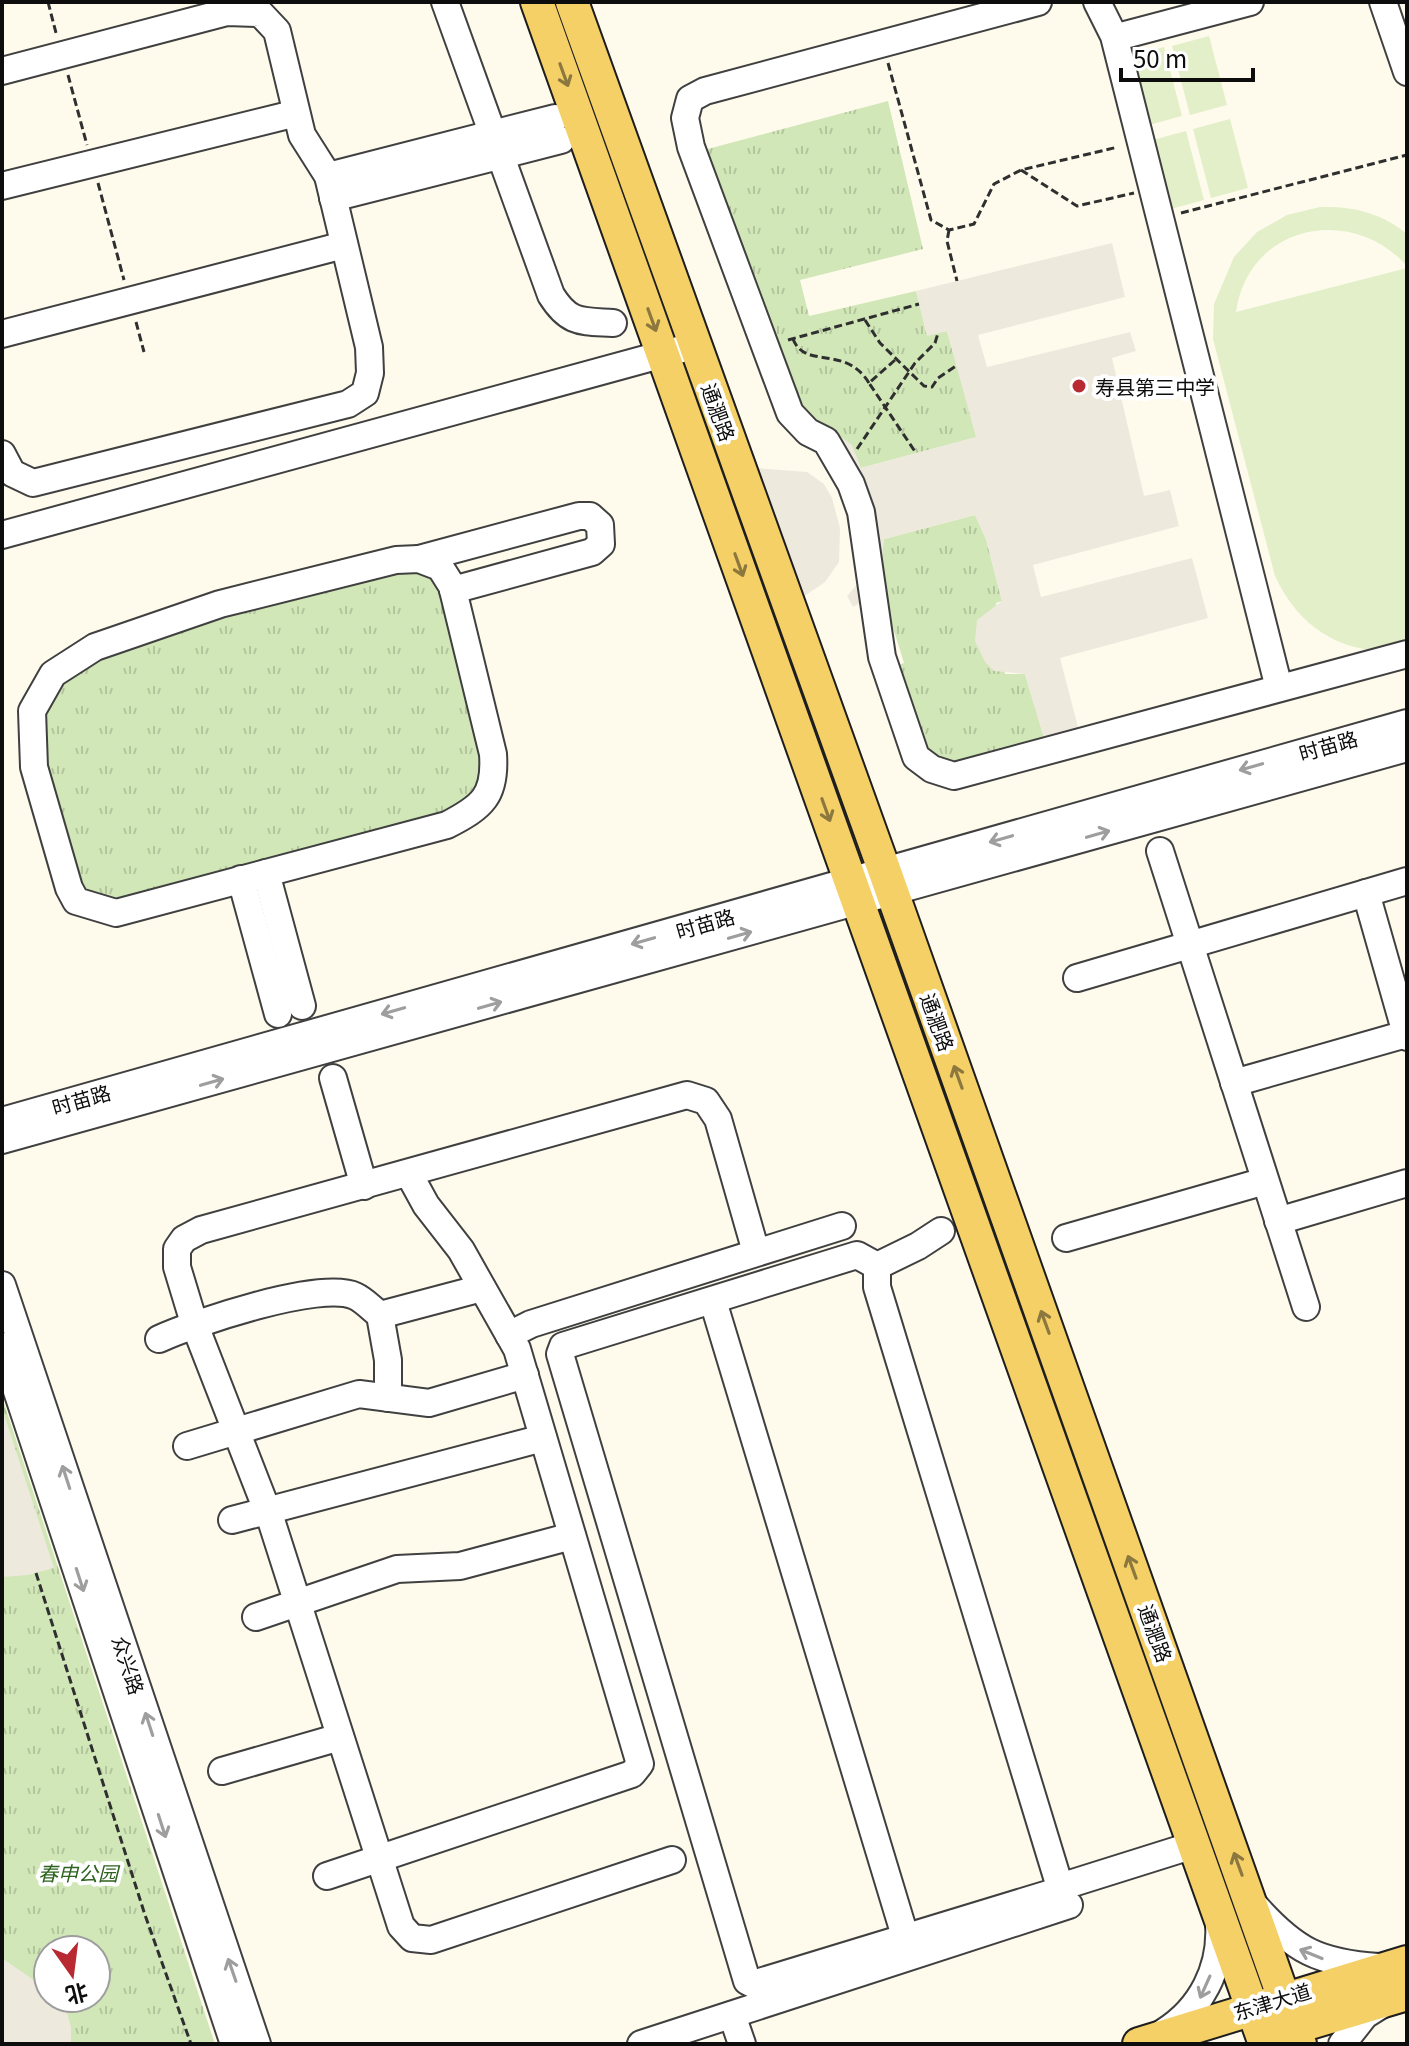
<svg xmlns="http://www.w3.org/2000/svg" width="1409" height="2046" font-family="Georgia,'Noto Sans SC',serif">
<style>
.grass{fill:url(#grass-tufts);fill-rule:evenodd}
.pitch{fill:#e2efc9}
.plaza{fill:#eee9dd}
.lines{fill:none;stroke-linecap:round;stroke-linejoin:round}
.minor-casing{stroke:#404040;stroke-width:30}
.major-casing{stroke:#1e1e1e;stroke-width:36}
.path{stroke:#2f2f2f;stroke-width:3;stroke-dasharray:8 4;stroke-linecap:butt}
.minor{stroke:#fff;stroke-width:26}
.major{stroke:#f4d067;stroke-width:32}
.oneway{stroke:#8c783e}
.oneway2{stroke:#9e9e9e}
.poi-dot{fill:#b82932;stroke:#fff;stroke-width:3}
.labels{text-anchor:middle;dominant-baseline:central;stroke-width:8;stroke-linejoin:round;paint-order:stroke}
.poi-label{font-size:20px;fill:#0d0d0d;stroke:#fff;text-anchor:start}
.street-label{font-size:20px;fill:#0d0d0d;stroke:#fff}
.park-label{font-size:20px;font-style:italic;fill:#2e621f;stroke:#fff}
</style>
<defs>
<pattern id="grass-tufts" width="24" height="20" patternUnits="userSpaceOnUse" patternTransform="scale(2)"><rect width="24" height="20" fill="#d1e7b8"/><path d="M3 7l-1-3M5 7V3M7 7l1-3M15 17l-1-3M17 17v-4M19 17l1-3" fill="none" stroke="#b2c59d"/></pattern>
</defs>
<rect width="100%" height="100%" fill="#fefbed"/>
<g class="grass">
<path d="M888 101 923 249 800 280 809 316 916 291 927 335 947 331 977 437 861 468 800 420 704 150Z"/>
<path d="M975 515 986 539 1002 601 996 603 1005 674H1025L1045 741 943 768 919 752 892 667 904 663 885 602 873 593 884 539Z"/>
<path d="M393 565 438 572 490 756 472 807 117 907 82 899C67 851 30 763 38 714 42 683 77 665 101 650Z"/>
<path d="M2 1397 215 2044H2ZM48 1950H96V1998H48Z"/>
</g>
<g class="pitch">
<path d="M1209 36 1227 105 1190 115 1172 46Z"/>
<path d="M1164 47 1182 116 1145 126 1127 57Z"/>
<path d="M1230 119 1248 188 1211 198 1193 129Z"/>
<path d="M1186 131 1204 200 1167 210 1149 141Z"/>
<path d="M1320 207C1353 206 1382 213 1407 234V266C1351 203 1248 225 1236 312L1407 268V651C1347 656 1301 632 1275 576L1213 339 1214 304 1234 257 1257 232 1287 215Z"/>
</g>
<g class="plaza">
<path d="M1112 243 1125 297 978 335 987 367 1130 332 1136 351 1112 358 1144 496 1170 490 1179 526 1033 565 1041 597 1192 558 1208 618 1060 658 1079 731 1045 741 1025 674 994 671 985 662 975 641 977 620 1002 601 986 539 975 515 884 539 880 579 863 601 853 607 847 596 861 580 857 513 830 429 852 445 861 468 976 437 947 331 927 336 916 291Z"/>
<path d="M757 468 807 472 824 484 832 498 840 528 839 562 825 582 803 597Z"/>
<path d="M2 1408 54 1568 28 1575 2 1577Z"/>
<path d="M2 1958 48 1990V1998L64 2002 71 2027V2044H2Z"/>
</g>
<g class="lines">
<defs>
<g id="minor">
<path d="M445 2 551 295C569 324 581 321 613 323"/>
<path d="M1038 2 705 91 690 99 685 118 691 147 790 413 808 432 826 441 851 484 861 512 882 657 916 757 932 769 954 776 1407 654"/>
<path d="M1097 2 1114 36 1279 688"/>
<path d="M1383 2 1407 72"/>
<path d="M1121 36 1250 2"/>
<path d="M2 71 227 12 260 13 277 31 302 135 328 176 369 347 370 373 365 393 348 404 33 483 12 473 2 454"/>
<path d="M328 176 555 118"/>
<path d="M2 186 293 114"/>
<path d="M333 198 561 140"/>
<path d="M2 334 344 245"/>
<path d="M2 535 682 349"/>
<path d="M419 559 440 567 452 586 493 754C496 796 482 807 447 825L116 913 76 901 69 888 34 767 32 711 53 674 95 647 220 604 396 560Z"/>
<path d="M419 559 579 516H590L600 525 601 544 592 552 453 590"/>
<path d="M1160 851 1306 1307"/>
<path d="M266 873 302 1006"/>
<path d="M241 879 278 1014"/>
<path d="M1366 893 1407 1037"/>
<path d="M1077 978 1407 881"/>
<path d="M333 1078 364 1186"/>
<path d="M1234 1083 1406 1034"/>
<path d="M2 1121 1407 723"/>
<path d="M2 1140 1407 748"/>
<path d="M1278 1221 1407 1183"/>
<path d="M1066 1238 1265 1181"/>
<path d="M877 1266 857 1255 563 1346 560 1354 747 1981 753 1984 1055 1892 1060 1887 877 1287V1266L918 1246 941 1231"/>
<path d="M2 1285 257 2044"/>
<path d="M713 1301 905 1936"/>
<path d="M380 1315 482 1288"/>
<path d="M509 1335 531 1324 842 1226"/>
<path d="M159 1339C194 1323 321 1280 355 1296 364 1300 372 1309 380 1315L388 1360V1398"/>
<path d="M2 1346 234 2044"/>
<path d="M187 1446 359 1394 429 1403 525 1375"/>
<path d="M232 1520 543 1438"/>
<path d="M256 1617 397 1569 460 1566 572 1536"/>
<path d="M222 1771 340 1737"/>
<path d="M672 1860 431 1940 412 1938 401 1926 272 1523 194 1323 177 1267V1249L184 1239 201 1230 687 1095 706 1101 718 1119 756 1252"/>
<path d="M327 1876 632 1774 640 1764 517 1349 461 1250 426 1205 409 1174"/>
<path d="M1060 1887 1181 1849"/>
<path d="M1255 1906C1295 1951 1319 1963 1379 1967"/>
<path d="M732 2015 742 2044"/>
<path d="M1164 2032C1201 2009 1222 1968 1219 1924"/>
<path d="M641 2044 1069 1905"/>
<path d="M1342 2044 1365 2015 1381 2005"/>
</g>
<g id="major">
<path d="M537 2 1265 2044"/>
<path d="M572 2 885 872 1300 2044"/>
<path d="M1276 2033 1407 1994"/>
<path d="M1139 2044 1407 1962"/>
</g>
</defs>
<use href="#minor" class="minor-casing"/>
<use href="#major" class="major-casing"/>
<g class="path">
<path d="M48 2 56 33"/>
<path d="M888 63 931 220 949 230 974 224 994 184 1021 170 1118 147"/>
<path d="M68 75 87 145"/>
<path d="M1021 170 1077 206 1134 193"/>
<path d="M98 183 124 280"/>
<path d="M1181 213 1407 155"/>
<path d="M949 230 947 241 957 281"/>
<path d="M865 320 880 343 924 386 932 387 938 378 956 366"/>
<path d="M136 322 144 352"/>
<path d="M793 339C805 370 845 344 869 383"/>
<path d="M788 340 919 304"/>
<path d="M895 360 869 383 916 453"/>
<path d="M857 449 915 363 935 343 938 333"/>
<path d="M36 1573 145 1915 191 2044"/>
</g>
<use href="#minor" class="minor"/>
<use href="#major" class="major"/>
</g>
<defs><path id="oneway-shaft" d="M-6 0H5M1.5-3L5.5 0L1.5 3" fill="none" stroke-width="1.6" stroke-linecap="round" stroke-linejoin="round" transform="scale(2)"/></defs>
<g class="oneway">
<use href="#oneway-shaft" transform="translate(564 75) rotate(70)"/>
<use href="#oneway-shaft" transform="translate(652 320) rotate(70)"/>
<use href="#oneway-shaft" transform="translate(739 565) rotate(70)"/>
<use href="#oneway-shaft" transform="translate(826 810) rotate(70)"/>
<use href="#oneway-shaft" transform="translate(958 1077) rotate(-110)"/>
<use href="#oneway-shaft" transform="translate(1045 1322) rotate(-110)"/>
<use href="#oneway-shaft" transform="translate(1132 1567) rotate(-110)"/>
<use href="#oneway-shaft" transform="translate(1238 1864) rotate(-110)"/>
</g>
<g class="oneway2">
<use href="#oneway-shaft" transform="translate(1251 767) rotate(164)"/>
<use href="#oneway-shaft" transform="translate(1098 834) rotate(-16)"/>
<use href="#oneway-shaft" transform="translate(1001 839) rotate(164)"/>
<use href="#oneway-shaft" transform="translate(740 935) rotate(-16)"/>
<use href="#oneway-shaft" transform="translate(643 941) rotate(164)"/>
<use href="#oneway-shaft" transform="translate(490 1005) rotate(-16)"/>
<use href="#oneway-shaft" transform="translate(393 1011) rotate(164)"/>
<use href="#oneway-shaft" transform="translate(212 1082) rotate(-16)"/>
<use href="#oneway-shaft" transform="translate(66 1477) rotate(-108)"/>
<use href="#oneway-shaft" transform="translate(80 1580) rotate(72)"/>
<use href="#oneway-shaft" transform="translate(149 1724) rotate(-108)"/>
<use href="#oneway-shaft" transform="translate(162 1826) rotate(72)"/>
<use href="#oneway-shaft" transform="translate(1311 1954) rotate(-158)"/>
<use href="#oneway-shaft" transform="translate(232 1970) rotate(-109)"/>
<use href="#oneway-shaft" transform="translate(1205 1987) rotate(114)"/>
</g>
<circle class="poi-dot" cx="1079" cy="386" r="8"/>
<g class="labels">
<g class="poi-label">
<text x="1095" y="386">寿县第三中学</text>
</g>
<g class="street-label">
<text transform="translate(719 412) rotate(70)">通淝路</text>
<text transform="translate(1328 745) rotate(-16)">时苗路</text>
<text transform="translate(705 923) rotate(-16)">时苗路</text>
<text transform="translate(938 1022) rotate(70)">通淝路</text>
<text transform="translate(81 1099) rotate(-16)">时苗路</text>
<text transform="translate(1156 1633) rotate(70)">通淝路</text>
<text transform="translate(129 1665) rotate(72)">众兴路</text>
<text transform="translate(1272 2001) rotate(-17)">东津大道</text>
</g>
<g class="park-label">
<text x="78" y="1872">春申公园</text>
</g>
</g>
<rect width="1409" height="2046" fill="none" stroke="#0d0d0d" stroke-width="8"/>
<g transform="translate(72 1974) rotate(166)"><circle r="38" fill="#ffffff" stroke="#9e9e9e" stroke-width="2"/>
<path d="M0-6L14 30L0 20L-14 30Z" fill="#b82932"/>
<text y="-12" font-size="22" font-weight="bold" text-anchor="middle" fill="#0d0d0d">北</text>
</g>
<path d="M1121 68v12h132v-12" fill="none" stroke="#0d0d0d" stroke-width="4"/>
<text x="1133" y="68" font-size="24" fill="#0d0d0d" stroke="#ffffff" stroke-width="6" paint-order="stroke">50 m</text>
</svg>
